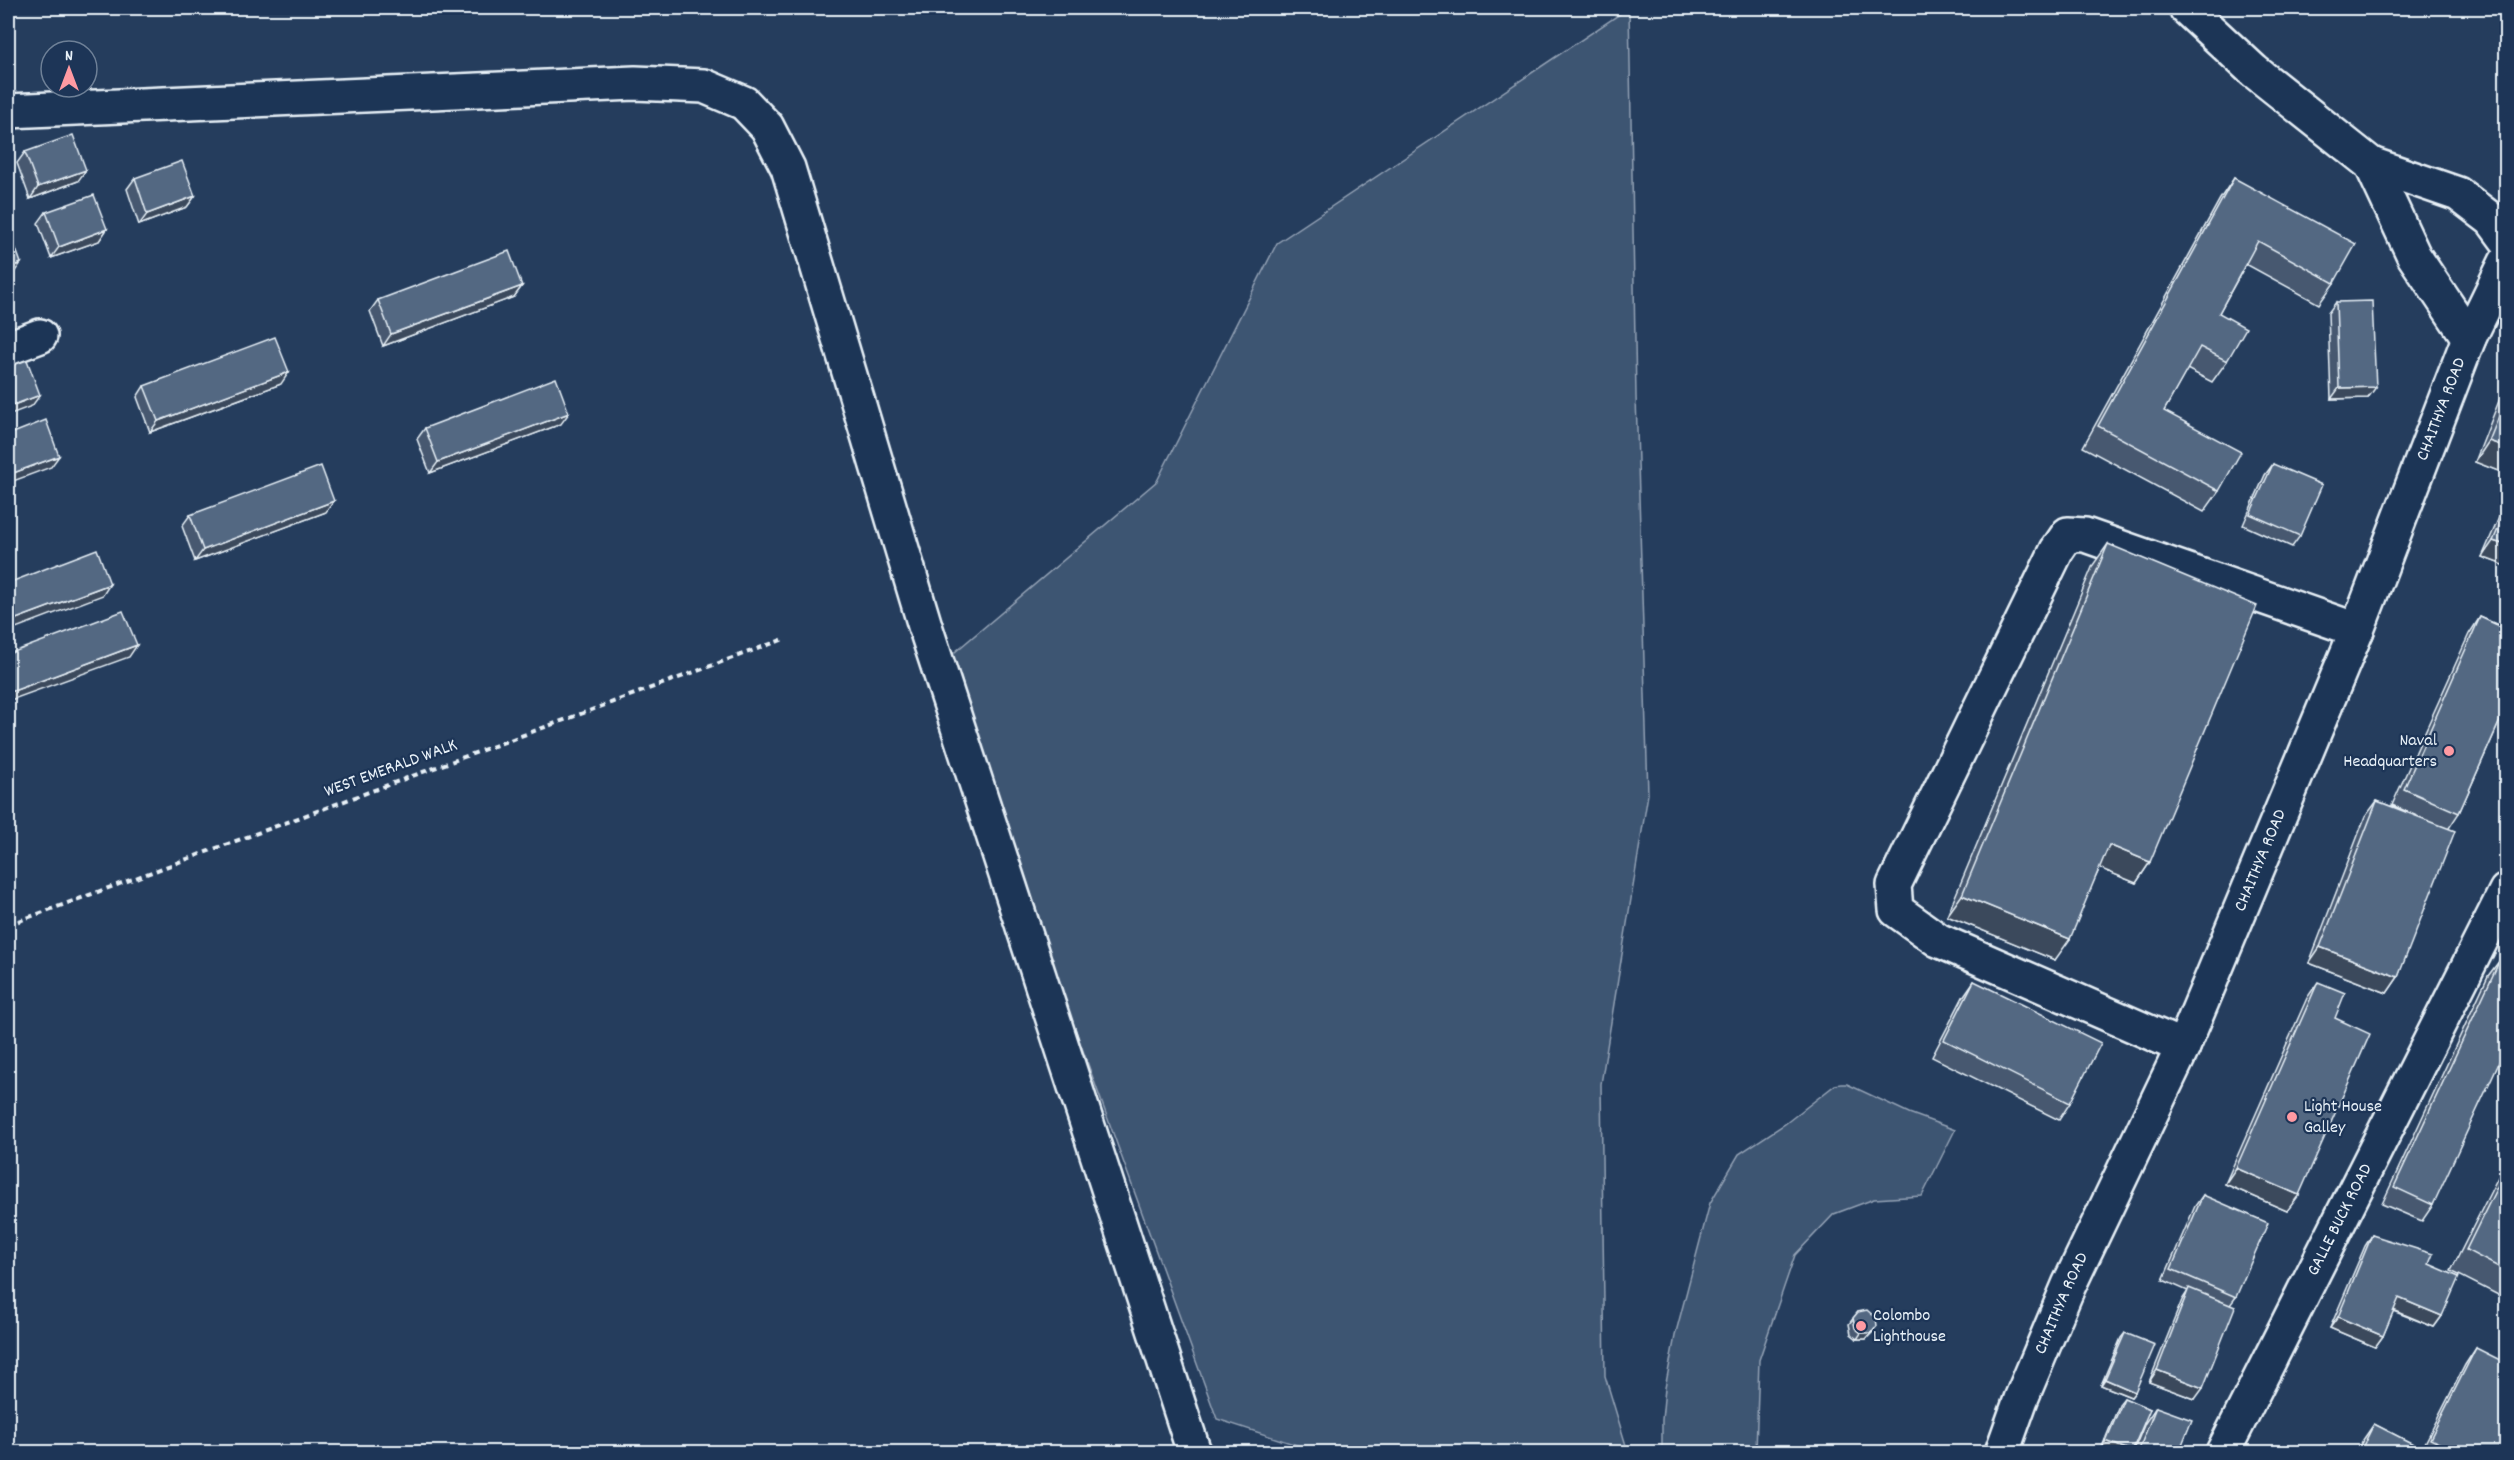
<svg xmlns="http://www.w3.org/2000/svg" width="2514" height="1460" font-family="Dekko,sans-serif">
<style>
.green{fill:#3e5472;stroke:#93a2b5;stroke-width:1.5}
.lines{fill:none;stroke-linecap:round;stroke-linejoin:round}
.minor-casing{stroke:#e8f1f8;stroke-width:38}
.path{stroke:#e8f1f8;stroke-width:4;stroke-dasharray:6 4.5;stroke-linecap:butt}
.minor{stroke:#1d3557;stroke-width:33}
.wall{fill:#475970;stroke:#e8f1f8;stroke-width:1.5}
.shaded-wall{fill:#3a485b;stroke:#e8f1f8;stroke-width:1.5}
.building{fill:#536782;stroke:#e8f1f8;stroke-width:1.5}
.poi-dot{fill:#ff9aa2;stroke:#1d3557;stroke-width:2}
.labels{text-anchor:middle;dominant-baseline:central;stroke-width:4.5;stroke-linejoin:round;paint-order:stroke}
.street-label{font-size:18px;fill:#e8f1f8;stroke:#1d3557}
.poi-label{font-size:18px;fill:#e8f1f8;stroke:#1d3557;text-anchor:start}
</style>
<rect width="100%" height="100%" fill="#253d5d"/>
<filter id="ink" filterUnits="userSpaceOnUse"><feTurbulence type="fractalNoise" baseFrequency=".0167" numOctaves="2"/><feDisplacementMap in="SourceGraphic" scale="12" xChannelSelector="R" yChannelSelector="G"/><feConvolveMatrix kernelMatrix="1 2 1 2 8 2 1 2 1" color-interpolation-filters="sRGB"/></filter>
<g filter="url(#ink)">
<g class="green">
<path d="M1629 8 1636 396 1648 794 1601 1084 1605 1376 1628 1452H1318L1217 1419 942 663 1157 481 1277 243Z"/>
<path d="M1841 1084H1847L1909 1113 1955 1130 1922 1196 1874 1199 1834 1214 1795 1255 1759 1360 1756 1452H1662V1420L1665 1388 1675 1336 1710 1203 1739 1154 1785 1124 1835 1085Z"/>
</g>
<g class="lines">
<defs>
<g id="minor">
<path d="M2186 8 2254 71 2371 164 2414 256 2469 338"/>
<path d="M8 111 635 83 704 86 744 103 767 127 788 168 925 626 1194 1452"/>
<path d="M2371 164 2458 194 2492 220 2506 239"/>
<path d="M8 348 40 336"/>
<path d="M2183 1047 1938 940 1896 910 1894 885 2057 550 2068 534 2085 535 2357 630"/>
<path id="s1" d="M2002 1452 2021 1399 2069 1285 2183 1047 2357 630 2469 338 2506 262"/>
<path id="s2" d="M2223 1452 2506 891"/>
</g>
</defs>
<use href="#minor" class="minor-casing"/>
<path class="path" d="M8 925 784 639"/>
<use href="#minor" class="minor"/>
</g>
<g class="wall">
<path d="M25 152 78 181 30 199 17 163Z"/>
<path d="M135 178 195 196 187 207 139 225 127 189Z"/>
<path d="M2234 178 2334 283 2319 304 2246 264 2219 313 2227 361 2212 382 2187 369 2164 411 2219 491 2204 512 2083 447 2220 199Z"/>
<path d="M46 212 107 229 99 241 51 258 38 223Z"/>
<path d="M522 286 514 297 383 346 370 311 378 300Z"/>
<path d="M2336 302 2368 398 2331 399 2328 313Z"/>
<path d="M2506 383V474L2475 462Z"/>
<path d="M281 384 150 432 137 397 144 386Z"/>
<path d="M561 424 430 473 417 439 425 428Z"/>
<path d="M2273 464 2300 536 2292 547 2243 525 2265 475Z"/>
<path d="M2506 501V566L2482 557Z"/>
<path d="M326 512 195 561 182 526 190 515Z"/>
<path d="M2108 544 2150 862 2136 883 2100 868 2055 960 1947 916 2093 565Z"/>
<path d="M2480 617 2505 628 2506 626V707L2459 813 2449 828 2398 977 2387 993 2309 963 2365 817 2377 801 2421 818 2392 805 2469 634Z"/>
<path d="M2500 960 2433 1205 2422 1221 2382 1204 2488 976Z"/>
<path d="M1974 981 2070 1103 2059 1120 1932 1057 1963 997Z"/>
<path d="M2318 982 2287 1211 2225 1184 2307 998Z"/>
<path d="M2506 1161V1299L2451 1271Z"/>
<path d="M2203 1195 2236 1297 2230 1305 2195 1399 2149 1382 2182 1300 2188 1291 2163 1280 2195 1206Z"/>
<path d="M2372 1235 2429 1264 2442 1316 2434 1327 2393 1311 2383 1336 2375 1347 2330 1328 2365 1246Z"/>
<path d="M1858 1312 1873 1332 1866 1339H1857L1851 1334 1849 1324Z"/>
<path d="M2125 1333 2135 1392 2131 1397 2101 1385 2121 1338Z"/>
<path d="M2476 1348 2506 1452H2356L2363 1440 2374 1424 2422 1449 2465 1365Z"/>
<path d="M2124 1398 2150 1409 2102 1447 2120 1403Z"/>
<path d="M2156 1407 2179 1452H2133L2145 1423Z"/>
</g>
<g class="shaded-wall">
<path d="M86 170 78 181 30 199 38 187Z"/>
<path d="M195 196 187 207 139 225 147 214Z"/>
<path d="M107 229 99 241 51 258 59 247Z"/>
<path d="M21 263 13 274 8 276V268Z"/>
<path d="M522 286 514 297 383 346 391 334Z"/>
<path d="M289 372 281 384 150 432 158 421Z"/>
<path d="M2376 387 2368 398 2331 399 2339 388Z"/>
<path d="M40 395 32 406 8 415V407Z"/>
<path d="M569 413 561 424 430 473 438 462Z"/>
<path d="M2489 441 2506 447V474L2475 462Z"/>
<path d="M59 456 51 467 8 483V475Z"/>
<path d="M334 501 326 512 195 561 203 550Z"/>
<path d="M2493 541 2506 545V566L2482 557Z"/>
<path d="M110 584 103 595 8 631V622Z"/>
<path d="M137 645 129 657 8 701V693Z"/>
<path d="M2109 845 2150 862 2136 883 2094 866Z"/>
<path d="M1962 895 2070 939 2055 960 1947 916Z"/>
<path d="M2320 947 2398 977 2387 993 2309 963Z"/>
<path d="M2236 1168 2299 1195 2287 1211 2225 1184Z"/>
<path d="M2399 1298 2442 1316 2434 1327 2391 1309Z"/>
<path d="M2338 1317 2383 1336 2375 1347 2330 1328Z"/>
<path d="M1877 1326 1866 1339H1857L1861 1333Z"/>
<path d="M2157 1370 2203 1388 2195 1399 2149 1382Z"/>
<path d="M2105 1379 2135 1392 2131 1397 2101 1385Z"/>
<path d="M2106 1441 2132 1451 2131 1452H2117L2102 1447Z"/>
</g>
<g class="building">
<path d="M73 135 86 170 38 187 25 152Z"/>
<path d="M182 161 195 196 147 214 135 178Z"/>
<path d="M2234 178 2356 244 2334 283 2258 241 2219 313 2246 328 2227 361 2200 347 2164 411 2241 452 2219 491 2098 426Z"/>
<path d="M94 195 107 229 59 247 46 212Z"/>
<path d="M8 227 21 263 8 268Z"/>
<path d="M509 251 522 286 391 334 378 300Z"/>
<path d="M2372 301 2376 387 2339 388 2336 302Z"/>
<path d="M275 337 289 372 158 421 144 386Z"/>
<path d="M27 360 40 395 8 407V367Z"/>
<path d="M556 378 569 413 438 462 425 428Z"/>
<path d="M2506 399V447L2489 441Z"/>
<path d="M46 420 59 456 8 475V435Z"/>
<path d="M2273 464 2322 485 2300 536 2250 514Z"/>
<path d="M321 466 334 501 203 550 190 515Z"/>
<path d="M2506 510V545L2493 541Z"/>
<path d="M2108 544 2257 606 2150 862 2109 845 2070 939 1962 895Z"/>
<path d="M97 549 110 584 8 622V583Z"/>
<path d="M123 611 137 645 8 693V654Z"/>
<path d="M2480 617 2506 629V707L2459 813 2404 789Z"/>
<path d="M2377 801 2455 831 2398 977 2320 947Z"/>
<path d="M2500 960 2506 963V1047L2433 1205 2394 1187Z"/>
<path d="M1974 981 2101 1043 2070 1103 1944 1040Z"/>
<path d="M2318 982 2345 993 2335 1018 2370 1034 2299 1195 2236 1168Z"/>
<path d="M2506 1169V1271L2466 1250Z"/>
<path d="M2203 1195 2268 1223 2236 1297 2171 1269Z"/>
<path d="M2372 1235 2433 1254 2429 1264 2459 1277 2442 1316 2399 1298 2383 1336 2338 1317Z"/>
<path d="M2189 1288 2235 1307 2203 1388 2157 1370Z"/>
<path d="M1867 1310 1876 1318 1877 1326 1870 1333H1861L1855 1328 1853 1318 1858 1312Z"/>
<path d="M2125 1333 2155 1345 2135 1392 2105 1379Z"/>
<path d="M2476 1348 2506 1363V1452H2458L2430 1439Z"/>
<path d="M2124 1398 2150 1409 2132 1451 2106 1441Z"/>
<path d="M2156 1407 2192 1420 2179 1452H2138Z"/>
<path d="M2374 1424 2429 1452H2360Z"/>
</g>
</g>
<g class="poi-dot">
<circle cx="2449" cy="751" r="6"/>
<circle cx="2292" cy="1117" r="6"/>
<circle cx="1861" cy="1326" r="6"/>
</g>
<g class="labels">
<g class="street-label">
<text stroke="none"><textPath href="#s1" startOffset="1132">CHAITHYA ROAD</textPath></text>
<text transform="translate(391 769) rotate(-20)">WEST EMERALD WALK</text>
<text stroke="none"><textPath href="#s1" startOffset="646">CHAITHYA ROAD</textPath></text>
<text stroke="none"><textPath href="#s2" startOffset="260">GALLE BUCK ROAD</textPath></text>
<text stroke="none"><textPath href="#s1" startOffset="160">CHAITHYA ROAD</textPath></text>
</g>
<g class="poi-label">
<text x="2437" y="741" text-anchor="end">Naval<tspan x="2437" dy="21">Headquarters</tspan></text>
<text x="2304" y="1107">Light House<tspan x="2304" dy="21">Galley</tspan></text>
<text x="1873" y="1316">Colombo<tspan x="1873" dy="21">Lighthouse</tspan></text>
</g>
</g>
<rect width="2514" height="1460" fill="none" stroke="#1d3557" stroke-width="30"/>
<rect x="15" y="15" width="2484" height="1430" fill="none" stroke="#e8f1f8" stroke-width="2" filter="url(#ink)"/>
<g transform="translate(69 69)"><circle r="28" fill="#1d3557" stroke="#6e8097" stroke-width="1.5"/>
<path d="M0-4.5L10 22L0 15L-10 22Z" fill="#ff9aa2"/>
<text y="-9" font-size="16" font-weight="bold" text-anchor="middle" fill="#e8f1f8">N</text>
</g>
</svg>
